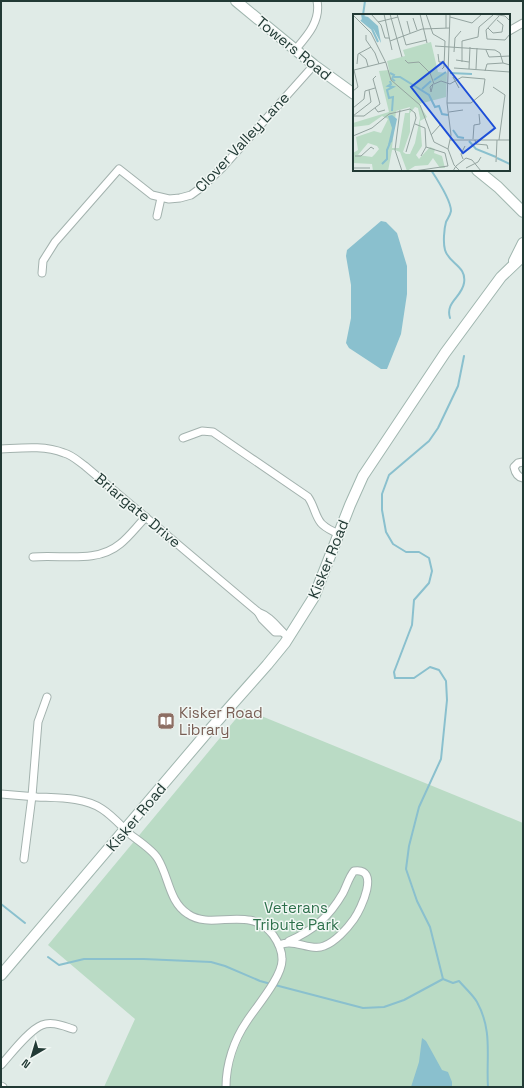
<svg xmlns="http://www.w3.org/2000/svg" width="524" height="1088" font-family="'Space Grotesk',sans-serif">
<style>
.green{fill:#badbc5}
.water{fill:#8ac0ce}
.lines{fill:none;stroke-linecap:round;stroke-linejoin:round}
.stream{stroke:#8ac0ce;stroke-width:2}
.street-casing{stroke:#a3b2ae;stroke-width:9}
.secondary-casing{stroke:#a0b6af;stroke-width:12}
.street{stroke:#fff;stroke-width:7}
.secondary{stroke:#fff;stroke-width:10}
.labels{text-anchor:middle;dominant-baseline:central;stroke-width:3;stroke-linejoin:round;paint-order:stroke}
.street-label{font-size:15px;fill:#223a35;stroke:#f1f7f4}
.education-label{font-size:15px;fill:#785e54;stroke:#f1f7f4;text-anchor:start}
.park-label{font-size:15px;fill:#2d704b;stroke:#f1f7f4}
.inset-river{fill:none;stroke:#8ac0ce;stroke-width:2}
.inset-road{fill:none;stroke:#94a4a0;stroke-width:1}
.view{fill:#1d4ed8;fill-opacity:0.15;stroke:#1d4ed8;stroke-width:2}
.inset-edge{fill:none;stroke:#223a35;stroke-width:2}
</style>
<rect width="100%" height="100%" fill="#e0ebe7"/>
<path class="green" d="M244 709 523 823V1087H104L135 1019 48 945Z"/>
<g class="water">
<path d="M381 221 386 222 397 233 407 266V294L401 334 387 369H381L349 348 346 343 351 318V285L346 256 347 250Z"/>
<path d="M422 1038 426 1041 442 1070 448 1072 452 1082V1087H411L419 1062Z"/>
</g>
<g class="lines">
<g class="stream">
<path d="M363 15 365 1"/>
<path d="M431 170C437 179 451 200 451 211 450 216 448 218 446 222 444 229 443 243 445 250 449 264 467 266 464 283 462 297 445 302 450 318"/>
<path d="M1 904 25 923"/>
<path d="M48 957 59 965 84 959H144L211 962 225 966 260 981 271 984"/>
<path d="M443 979 430 927 417 901 406 869 409 846 419 807 441 759 447 700 446 681 439 670 430 667 414 678H395L394 672 412 625 414 600 429 583 432 571 429 558 419 552H406L393 544 386 532 382 510V494L389 475 429 441 438 428 458 386 464 356"/>
<path d="M275 985 363 1008 384 1007 404 1000 443 979 453 983 459 981C465 988 473 995 477 1002 493 1031 486 1057 488 1087"/>
</g>
<defs>
<g id="street">
<path d="M509 31 523 23"/>
<path d="M295 50C307 36 321 21 317 1"/>
<path d="M157 216 161 198"/>
<path d="M42 273 43 261 55 242 119 169 152 195 169 199 180 198 191 195 202 187 222 168 314 65"/>
<path d="M183 438 202 431 213 432 308 497C314 505 315 516 321 523 325 528 333 531 338 534"/>
<path d="M1 449C21 448 44 445 64 453 72 455 78 461 85 466L258 612C272 617 278 629 289 638"/>
<path d="M523 462 518 463 514 467C515 472 517 477 523 478"/>
<path d="M33 557C61 554 96 564 120 544 130 536 137 526 146 517"/>
<path d="M258 612 262 619 275 632H282"/>
<path d="M1 794C13 795 25 796 37 797 58 798 84 797 102 809 113 816 122 827 131 835 139 841 154 851 158 859 169 877 169 902 188 914 212 931 250 904 273 935 278 942 282 950 282 959 283 976 256 1007 247 1021 234 1040 226 1064 226 1087"/>
<path d="M24 859 32 796 38 722 47 697"/>
<path d="M279 945C282 944 285 943 288 943 299 942 313 951 324 946 335 942 347 929 354 919 361 909 381 867 354 871 349 877 347 885 343 893 329 917 314 930 289 941L287 943"/>
<path d="M1 1065C11 1054 29 1030 42 1025 52 1021 63 1026 73 1029"/>
<path d="M1 1086 3 1087"/>
</g>
<g id="secondary">
<path d="M236 1 314 65 354 94"/>
<path d="M477 170 498 187 523 212"/>
<path d="M514 261 523 243"/>
<path d="M1 975 205 735 267 665 285 643 314 597 350 505 363 476 445 353 501 277 523 256"/>
</g>
</defs>
<use href="#street" class="street-casing"/>
<use href="#secondary" class="secondary-casing"/>
<use href="#street" class="street"/>
<use href="#secondary" class="secondary"/>
</g>
<defs>
<symbol id="library-square" viewBox="-11 -11 22 22"><rect x="-9" y="-9" width="18" height="18" rx="4" fill="#8d6e63" stroke="#f1f7f4"/><path d="M-6-4Q-3-5.5-.7-3.5V5Q-3 3-6 4ZM6-4Q3-5.5 .7-3.5V5Q3 3 6 4Z" fill="#fff"/></symbol>
</defs>
<g fill-rule="evenodd">
<use href="#library-square" x="156" y="711" width="20" height="20"/>
</g>
<g class="labels">
<g class="street-label">
<text transform="translate(294 48) rotate(39)">Towers Road</text>
<text transform="translate(242 142) rotate(-47)">Clover Valley Lane</text>
<text transform="translate(138 510) rotate(40)">Briargate Drive</text>
<text transform="translate(328 559) rotate(-68)">Kisker Road</text>
<text transform="translate(136 817) rotate(-50)">Kisker Road</text>
</g>
<g class="education-label">
<text x="179" y="712">Kisker Road<tspan x="179" dy="17">Library</tspan></text>
</g>
<g class="park-label">
<text x="296" y="907">Veterans<tspan x="296" dy="17">Tribute Park</tspan></text>
</g>
</g>
<g transform="translate(353 14)">
<rect width="157" height="157" fill="#e0ebe7"/>
<path d="M78 28 85 58 94 59 93 83 66 90 74 103 67 107 69 132 63 141 66 145 77 133 82 135 81 139 89 142 92 154H87L80 144 75 151 62 152 54 157 47 138 42 136H39L35 157H20L19 150 0 149V139L5 136 3 123 21 117 28 119 35 105 29 102 16 111 0 113V109L36 98 26 57 36 56 34 47 52 42 50 36ZM57 93 56 99H52L46 134H39L43 97ZM62 93 65 94 67 104 62 129 57 140H53L50 138 57 118V99ZM15 129 24 132 26 135 22 140 19 143 5 141Z" fill="#badbc5" fill-rule="evenodd"/>
<path d="M8 0H14L11 2 15 3 25 12 28 29 21 16 9 6ZM39 101 44 105 39 128 35 131 39 114 35 102Z" fill="#8ac0ce"/>
<path class="inset-river" d="M8 6 19 15 25 28M37 59 41 61 39 65 42 67M97 59 119 60M41 63H47L76 81 82 93 86 92 89 100 95 101M81 66 93 58M37 67 38 70 35 72 40 73 34 76 36 84 40 83 39 97M69 75 78 67M100 116 105 123 111 124M116 127 123 135 143 143M144 144 157 150M29 150 34 145V136L37 129"/>
<path class="inset-road" d="M18 0 28 11 32 24H36M31 0 39 36M37 0 49 43M44 0 53 31 74 26M67 0 74 29M73 0 80 20 92 27 91 53 89 55M139 0 152 2 157 7M0 1 18 19 33 49 38 66 67 91 81 128 95 135 98 121 94 89 97 0M97 3 119 9 129 0M60 4 64 16M144 6 150 11 149 18M54 7 57 19M25 8 45 3M93 14V0M135 14 140 19 149 18M13 21V26L22 39 26 50M134 25 133 16 146 2M134 25 152 26 157 20M37 27 69 15 97 14M82 32 142 36 147 39 150 49 157 51M133 36 136 43 157 42M101 38 102 24 108 17M6 39 13 45 15 52M85 40 86 48H91M52 46 55 49 66 48 77 59 81 70 88 67 97 70 109 63 132 65 130 79 118 89H94M103 46 116 48M109 48V27L125 23 126 13 140 1M4 50 5 40 18 33M101 54 157 58M116 55 117 33M123 55 124 34M132 57 134 50 150 49M100 63 106 74M80 70 78 78 77 73 80 70M140 73 152 81 146 126M0 77 5 73 1 56 33 48M0 94 11 85 12 77 22 74M22 94 25 98 32 96M47 96 42 136 49 157M96 98 110 96M0 102H11L27 90 20 65 23 62M0 102 18 88 16 76M62 110 72 114 73 133 68 142M78 121 87 111M0 122 19 114 36 100 57 95 62 99 63 104 53 138M120 125 121 111 127 110 126 100M97 126H157M122 126 123 130 134 131 135 135M0 131V146M95 135 101 151 107 157M2 142H8L18 133 21 135M110 145 108 140 112 132M143 148 144 126M0 154H17M113 154 125 148 128 143M61 157 95 152 92 139 73 133M100 157 103 152 113 144 119 146 128 157"/>
<path class="view" d="M90 48 142 114 110 139 58 73Z"/>
<rect width="157" height="157" class="inset-edge"/>
</g>
<rect width="524" height="1088" fill="none" stroke="#223a35" stroke-width="4"/>
<g transform="translate(32 1056) rotate(218)" stroke="#f1f7f4" stroke-width="3" paint-order="stroke">
<path d="M0-3L7 15L0 10L-7 15Z" fill="#223a35"/>
<text y="-6" font-size="11" font-weight="bold" text-anchor="middle" fill="#223a35">N</text>
</g>
</svg>
